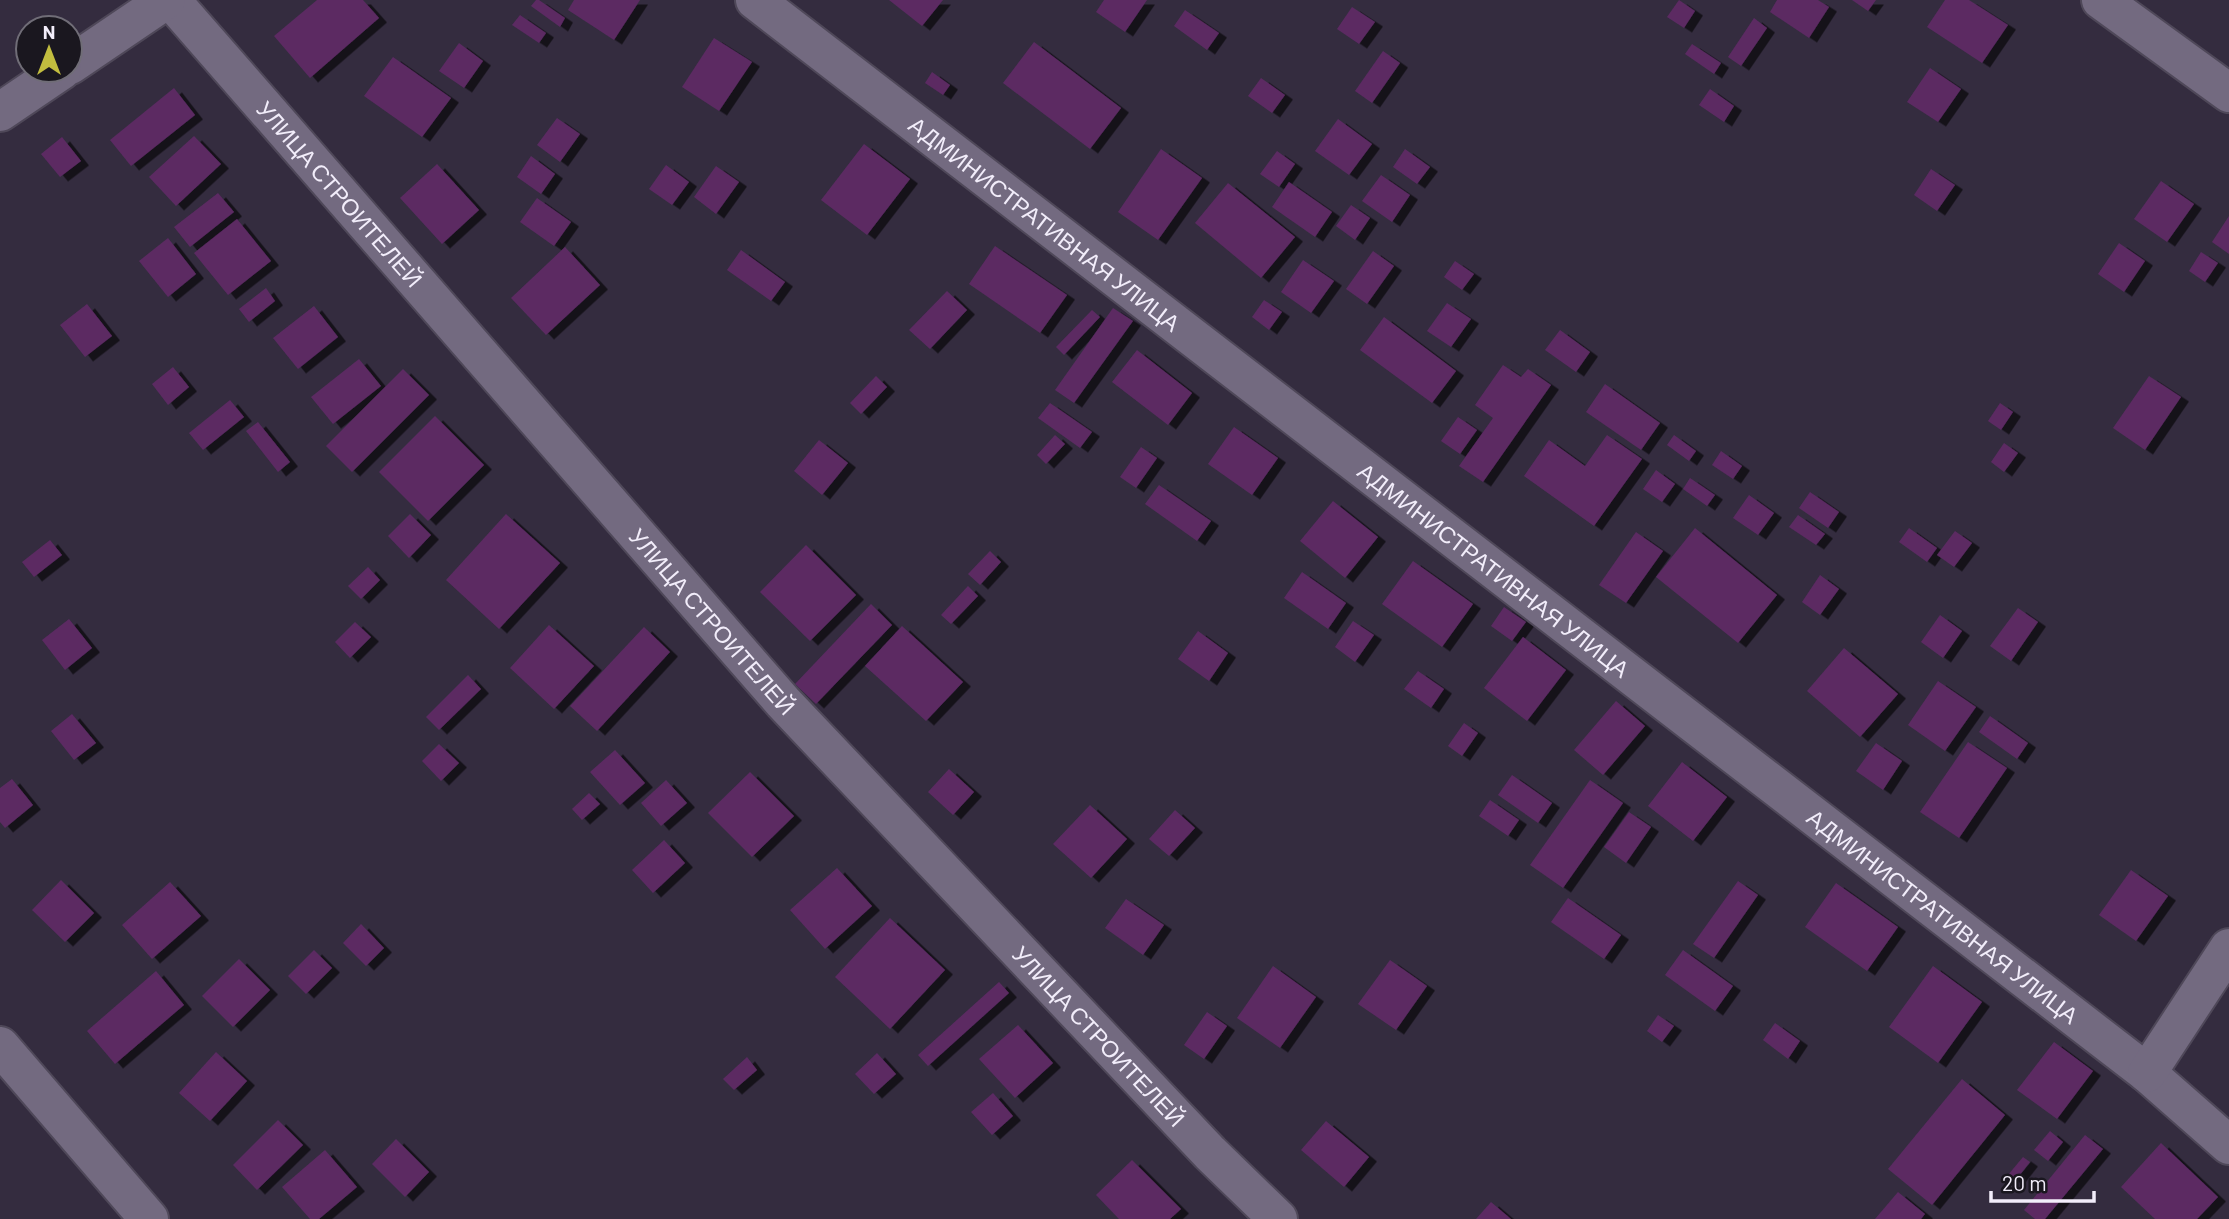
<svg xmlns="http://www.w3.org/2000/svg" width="2229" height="1219" font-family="Barlow,sans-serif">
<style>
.building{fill:#5b2a62;filter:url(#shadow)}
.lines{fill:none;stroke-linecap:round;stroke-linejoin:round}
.minor-casing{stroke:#4f4859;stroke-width:42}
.minor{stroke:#736a80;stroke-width:38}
.labels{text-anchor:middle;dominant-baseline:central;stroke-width:5;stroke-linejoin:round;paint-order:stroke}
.street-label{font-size:23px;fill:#f2edfa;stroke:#1a171f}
</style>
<defs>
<filter id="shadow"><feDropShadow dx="8" dy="4.5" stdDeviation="0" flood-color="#0009"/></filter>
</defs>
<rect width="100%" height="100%" fill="#342c3f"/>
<g class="building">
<path d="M317 0H363L379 18 310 78 274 36Z"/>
<path d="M536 0H539L565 18 560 27 531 6Z"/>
<path d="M574 0H640L614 40 568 10Z"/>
<path d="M889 0H943L922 26Z"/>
<path d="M1104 0H1147L1125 32 1096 12Z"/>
<path d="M1679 0 1695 11 1684 28 1667 17Z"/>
<path d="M1777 0H1818L1829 7 1809 38 1770 12Z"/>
<path d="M1852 0H1876L1868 11Z"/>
<path d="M1945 0H1969L2008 25 1982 63 1927 27Z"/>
<path d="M1352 7 1375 22 1359 44 1337 29Z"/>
<path d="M1185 10 1219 33 1207 50 1174 26Z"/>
<path d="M520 15 546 33 539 43 512 25Z"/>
<path d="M1754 18 1767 28 1741 66 1728 57Z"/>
<path d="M714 38 752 62 719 111 682 87Z"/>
<path d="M1034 42 1121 108 1090 149 1003 83Z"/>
<path d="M459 43 483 61 464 88 439 71Z"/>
<path d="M1692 44 1721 63 1714 74 1685 54Z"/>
<path d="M1383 51 1400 63 1372 103 1355 91Z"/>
<path d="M393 57 451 98 422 137 364 96Z"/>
<path d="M1930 68 1961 89 1938 122 1907 102Z"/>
<path d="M932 72 950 85 943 95 925 83Z"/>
<path d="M1261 78 1285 95 1272 113 1248 96Z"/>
<path d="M174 88 195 115 131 166 110 140Z"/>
<path d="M1710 89 1734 106 1724 122 1699 105Z"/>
<path d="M557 118 580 134 560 162 537 145Z"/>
<path d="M1338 119 1372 144 1349 175 1315 151Z"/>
<path d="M194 136 221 164 176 206 149 177Z"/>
<path d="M62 137 81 161 60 177 41 154Z"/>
<path d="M864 144 910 179 867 235 821 200Z"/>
<path d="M1161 149 1202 178 1158 240 1118 212Z"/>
<path d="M1405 149 1430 167 1417 184 1393 167Z"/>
<path d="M1277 151 1295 164 1279 187 1260 174Z"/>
<path d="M531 156 555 174 541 194 517 177Z"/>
<path d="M437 164 479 210 442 244 400 198Z"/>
<path d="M666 165 689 182 672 205 649 189Z"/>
<path d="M716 166 739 182 716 214 694 197Z"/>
<path d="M1931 169 1955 185 1937 211 1914 195Z"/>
<path d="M1381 175 1410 195 1392 222 1362 201Z"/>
<path d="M2161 181 2194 204 2167 242 2134 219Z"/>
<path d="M1289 182 1332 212 1315 237 1272 207Z"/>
<path d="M1228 183 1295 237 1261 278 1195 223Z"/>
<path d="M218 193 234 212 190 247 174 227Z"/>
<path d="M537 198 571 222 554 246 520 222Z"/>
<path d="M1351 205 1370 218 1355 240 1336 226Z"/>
<path d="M2229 216V254L2212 242Z"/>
<path d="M237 219 271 261 228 295 194 253Z"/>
<path d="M168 238 196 274 168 297 139 261Z"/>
<path d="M2119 243 2145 261 2124 292 2098 274Z"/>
<path d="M995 246 1067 295 1040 333 969 284Z"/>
<path d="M565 247 600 285 546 335 511 298Z"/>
<path d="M741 250 785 282 771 301 727 270Z"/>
<path d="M1373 251 1394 266 1367 304 1346 289Z"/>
<path d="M2201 252 2218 263 2205 282 2189 271Z"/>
<path d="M1303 260 1334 281 1311 313 1281 292Z"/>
<path d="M1455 261 1474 274 1462 290 1444 277Z"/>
<path d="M266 288 275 301 249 322 239 309Z"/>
<path d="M947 291 967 310 930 349 909 330Z"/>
<path d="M1264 300 1282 312 1269 330 1252 317Z"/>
<path d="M1447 303 1471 319 1451 347 1427 331Z"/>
<path d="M87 304 112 336 85 357 60 325Z"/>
<path d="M314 306 338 337 298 369 273 338Z"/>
<path d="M1113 308 1133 321 1074 403 1055 390Z"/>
<path d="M1092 310 1100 317 1064 355 1056 347Z"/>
<path d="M1384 317 1456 371 1432 403 1360 350Z"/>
<path d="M1560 330 1590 352 1576 372 1545 350Z"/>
<path d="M1137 350 1192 393 1168 425 1112 382Z"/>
<path d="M359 359 381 386 333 424 311 397Z"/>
<path d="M1503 365 1521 377 1528 369 1551 385 1483 482 1459 466 1493 418 1475 405Z"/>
<path d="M173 367 189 387 168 405 152 384Z"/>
<path d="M403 369 429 395 352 472 326 446Z"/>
<path d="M876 376 887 387 861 414 850 403Z"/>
<path d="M2149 376 2181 397 2145 450 2113 428Z"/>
<path d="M1605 384 1660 423 1641 450 1586 412Z"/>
<path d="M230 400 244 417 203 450 189 433Z"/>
<path d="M1050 403 1092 432 1080 448 1038 418Z"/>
<path d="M2000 403 2013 412 2001 430 1988 421Z"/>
<path d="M435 416 484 465 428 521 379 472Z"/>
<path d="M1458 417 1477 430 1460 454 1441 441Z"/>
<path d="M258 422 290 462 278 472 246 431Z"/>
<path d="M1234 427 1278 458 1252 495 1208 464Z"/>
<path d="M1055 435 1065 444 1046 464 1037 455Z"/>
<path d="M1607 435 1642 459 1594 526 1524 476 1549 440 1585 466Z"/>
<path d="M1674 435 1696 451 1689 461 1667 445Z"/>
<path d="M819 440 848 463 822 495 794 471Z"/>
<path d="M2004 443 2018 453 2004 472 1991 462Z"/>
<path d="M1141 447 1157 458 1136 488 1120 477Z"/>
<path d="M1721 451 1742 466 1733 479 1712 465Z"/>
<path d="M1656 470 1675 484 1662 502 1643 489Z"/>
<path d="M1690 478 1715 495 1707 506 1683 489Z"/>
<path d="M1159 485 1211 521 1197 541 1145 504Z"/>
<path d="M1810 492 1839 512 1828 528 1799 508Z"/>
<path d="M1749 495 1774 513 1758 535 1733 518Z"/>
<path d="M1333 501 1378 537 1345 578 1300 541Z"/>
<path d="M410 514 431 535 409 558 388 536Z"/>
<path d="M506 514 560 563 499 629 446 580Z"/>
<path d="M1798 515 1825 534 1816 545 1789 527Z"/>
<path d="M1695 528 1777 595 1738 643 1656 577Z"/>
<path d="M1909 528 1937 548 1927 562 1899 542Z"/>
<path d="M1955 531 1972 543 1954 567 1937 555Z"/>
<path d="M1636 532 1663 551 1626 603 1599 585Z"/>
<path d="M50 540 62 555 34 577 22 562Z"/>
<path d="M806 545 856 595 810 641 760 592Z"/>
<path d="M990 551 1001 562 980 585 968 574Z"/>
<path d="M1413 561 1473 604 1442 647 1382 604Z"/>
<path d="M368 567 380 580 361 599 348 586Z"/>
<path d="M1302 572 1346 603 1328 629 1284 598Z"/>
<path d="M1820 575 1839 589 1820 615 1802 602Z"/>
<path d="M968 586 978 596 951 624 941 615Z"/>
<path d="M871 604 892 625 816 704 795 684Z"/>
<path d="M1504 607 1526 622 1512 641 1491 626Z"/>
<path d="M2018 608 2038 622 2011 661 1990 646Z"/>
<path d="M1940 615 1962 631 1943 658 1921 642Z"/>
<path d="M69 619 92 648 65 670 42 640Z"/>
<path d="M1353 621 1374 635 1355 662 1335 647Z"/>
<path d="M355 622 371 637 350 658 335 642Z"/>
<path d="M549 625 594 666 554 709 510 668Z"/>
<path d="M902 626 963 682 926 721 865 666Z"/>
<path d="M644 627 670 652 597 731 570 706Z"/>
<path d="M1198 631 1228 653 1209 681 1178 659Z"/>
<path d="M1523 637 1566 670 1527 721 1484 688Z"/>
<path d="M1844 648 1898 694 1860 737 1807 691Z"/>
<path d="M1418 671 1444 689 1431 708 1404 689Z"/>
<path d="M468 675 481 689 439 730 426 717Z"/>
<path d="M1938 681 1976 707 1945 751 1908 725Z"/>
<path d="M1616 701 1645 726 1603 775 1574 750Z"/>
<path d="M72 714 96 743 74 760 51 731Z"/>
<path d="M1990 716 2028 743 2017 759 1979 732Z"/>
<path d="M1464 723 1478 733 1462 756 1448 746Z"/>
<path d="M1968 742 2007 768 1959 838 1920 812Z"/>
<path d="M1876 743 1902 761 1883 790 1856 771Z"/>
<path d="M439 744 459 763 441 781 422 761Z"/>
<path d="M615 750 645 783 620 805 590 772Z"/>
<path d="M1682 762 1727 797 1693 841 1648 806Z"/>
<path d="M949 769 974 792 953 815 928 792Z"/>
<path d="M750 772 794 816 752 857 708 813Z"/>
<path d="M1512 775 1552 803 1538 823 1498 795Z"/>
<path d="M12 779 33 805 5 828 0 822V788Z"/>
<path d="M666 780 687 803 661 826 641 803Z"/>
<path d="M1590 780 1623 803 1563 888 1530 865Z"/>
<path d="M589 793 600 804 582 820 572 809Z"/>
<path d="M1490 800 1519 820 1508 836 1479 816Z"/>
<path d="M1090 805 1127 839 1091 878 1053 844Z"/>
<path d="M1175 810 1195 828 1169 856 1149 839Z"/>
<path d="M1629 812 1651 827 1626 863 1604 847Z"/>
<path d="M664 840 685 863 653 893 632 870Z"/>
<path d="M837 868 872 906 825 949 790 910Z"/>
<path d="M2131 870 2168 896 2136 941 2099 915Z"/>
<path d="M61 880 94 913 65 942 32 910Z"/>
<path d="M1738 881 1758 895 1714 958 1693 944Z"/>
<path d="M170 882 201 916 152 959 122 925Z"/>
<path d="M1836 883 1898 927 1867 971 1805 927Z"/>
<path d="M1568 898 1621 935 1604 959 1551 922Z"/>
<path d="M1126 899 1164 925 1143 955 1105 928Z"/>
<path d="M890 918 945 970 890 1029 835 977Z"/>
<path d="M361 924 384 948 366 966 343 943Z"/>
<path d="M314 950 332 968 306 994 288 976Z"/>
<path d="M1683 950 1733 986 1715 1011 1665 975Z"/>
<path d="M239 959 270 990 233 1027 202 996Z"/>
<path d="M1390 960 1427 986 1396 1030 1358 1004Z"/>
<path d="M1273 966 1316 997 1280 1048 1237 1018Z"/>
<path d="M1933 966 1982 1002 1938 1063 1889 1027Z"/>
<path d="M156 971 184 1005 115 1064 87 1031Z"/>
<path d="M999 982 1009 993 928 1066 918 1055Z"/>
<path d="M1207 1012 1227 1026 1204 1059 1184 1045Z"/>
<path d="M1658 1015 1674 1026 1662 1042 1647 1031Z"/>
<path d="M1775 1023 1800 1041 1788 1059 1763 1040Z"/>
<path d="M1018 1025 1053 1063 1015 1098 979 1059Z"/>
<path d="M2054 1042 2093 1071 2057 1119 2017 1090Z"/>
<path d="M216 1052 247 1081 210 1121 179 1093Z"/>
<path d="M877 1053 896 1074 874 1094 855 1074Z"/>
<path d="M747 1057 757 1070 734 1090 723 1079Z"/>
<path d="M1962 1079 2005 1115 1932 1205 1888 1169Z"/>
<path d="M993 1093 1013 1116 992 1135 971 1112Z"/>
<path d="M278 1120 303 1145 257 1190 233 1165Z"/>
<path d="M1326 1121 1369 1157 1344 1187 1301 1150Z"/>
<path d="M2050 1131 2063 1142 2048 1161 2034 1150Z"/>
<path d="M2085 1135 2103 1149 2045 1219H2035L2024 1210Z"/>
<path d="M396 1139 429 1172 405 1197 372 1164Z"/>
<path d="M2161 1143 2218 1197 2197 1219H2155L2121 1187Z"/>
<path d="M325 1150 357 1187 319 1219H310L282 1187Z"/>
<path d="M2023 1157 2030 1162 2015 1181 2008 1175Z"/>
<path d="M1132 1160 1181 1209 1170 1219H1119L1096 1195Z"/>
<path d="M1898 1192 1925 1214 1921 1219H1875Z"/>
<path d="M1491 1202 1511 1219H1476Z"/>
</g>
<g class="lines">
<defs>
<g id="minor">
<path id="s1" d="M171 0 783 702 1210 1153 1278 1219"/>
<path id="s2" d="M755 0 2147 1073 2229 1145"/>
<path d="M2101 0 2229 93"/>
<path d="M70 65 166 0"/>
<path d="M0 112 62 70"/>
<path d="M0 1046 149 1219"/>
<path d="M2147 1073 2229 948"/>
</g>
</defs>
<use href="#minor" class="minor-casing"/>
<use href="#minor" class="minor"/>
</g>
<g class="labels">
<g class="street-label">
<text stroke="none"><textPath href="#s1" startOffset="257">УЛИЦА СТРОИТЕЛЕЙ</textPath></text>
<text stroke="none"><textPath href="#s2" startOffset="366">АДМИНИСТРАТИВНАЯ УЛИЦА</textPath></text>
<text stroke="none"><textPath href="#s2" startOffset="933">АДМИНИСТРАТИВНАЯ УЛИЦА</textPath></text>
<text stroke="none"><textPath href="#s1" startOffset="824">УЛИЦА СТРОИТЕЛЕЙ</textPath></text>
<text stroke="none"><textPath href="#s2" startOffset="1500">АДМИНИСТРАТИВНАЯ УЛИЦА</textPath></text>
<text stroke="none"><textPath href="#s1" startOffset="1391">УЛИЦА СТРОИТЕЛЕЙ</textPath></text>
</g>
</g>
<g transform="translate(49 49)"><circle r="33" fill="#1a171f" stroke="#706d77" stroke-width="2"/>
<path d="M0-5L12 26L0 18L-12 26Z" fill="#c2bd3f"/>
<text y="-10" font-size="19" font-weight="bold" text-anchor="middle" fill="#f2edfa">N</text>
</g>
<path d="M1991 1191v10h103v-10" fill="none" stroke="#f2edfa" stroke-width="3.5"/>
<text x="2002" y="1191" font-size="21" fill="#f2edfa" stroke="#1a171f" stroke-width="5" paint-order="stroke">20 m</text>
</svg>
